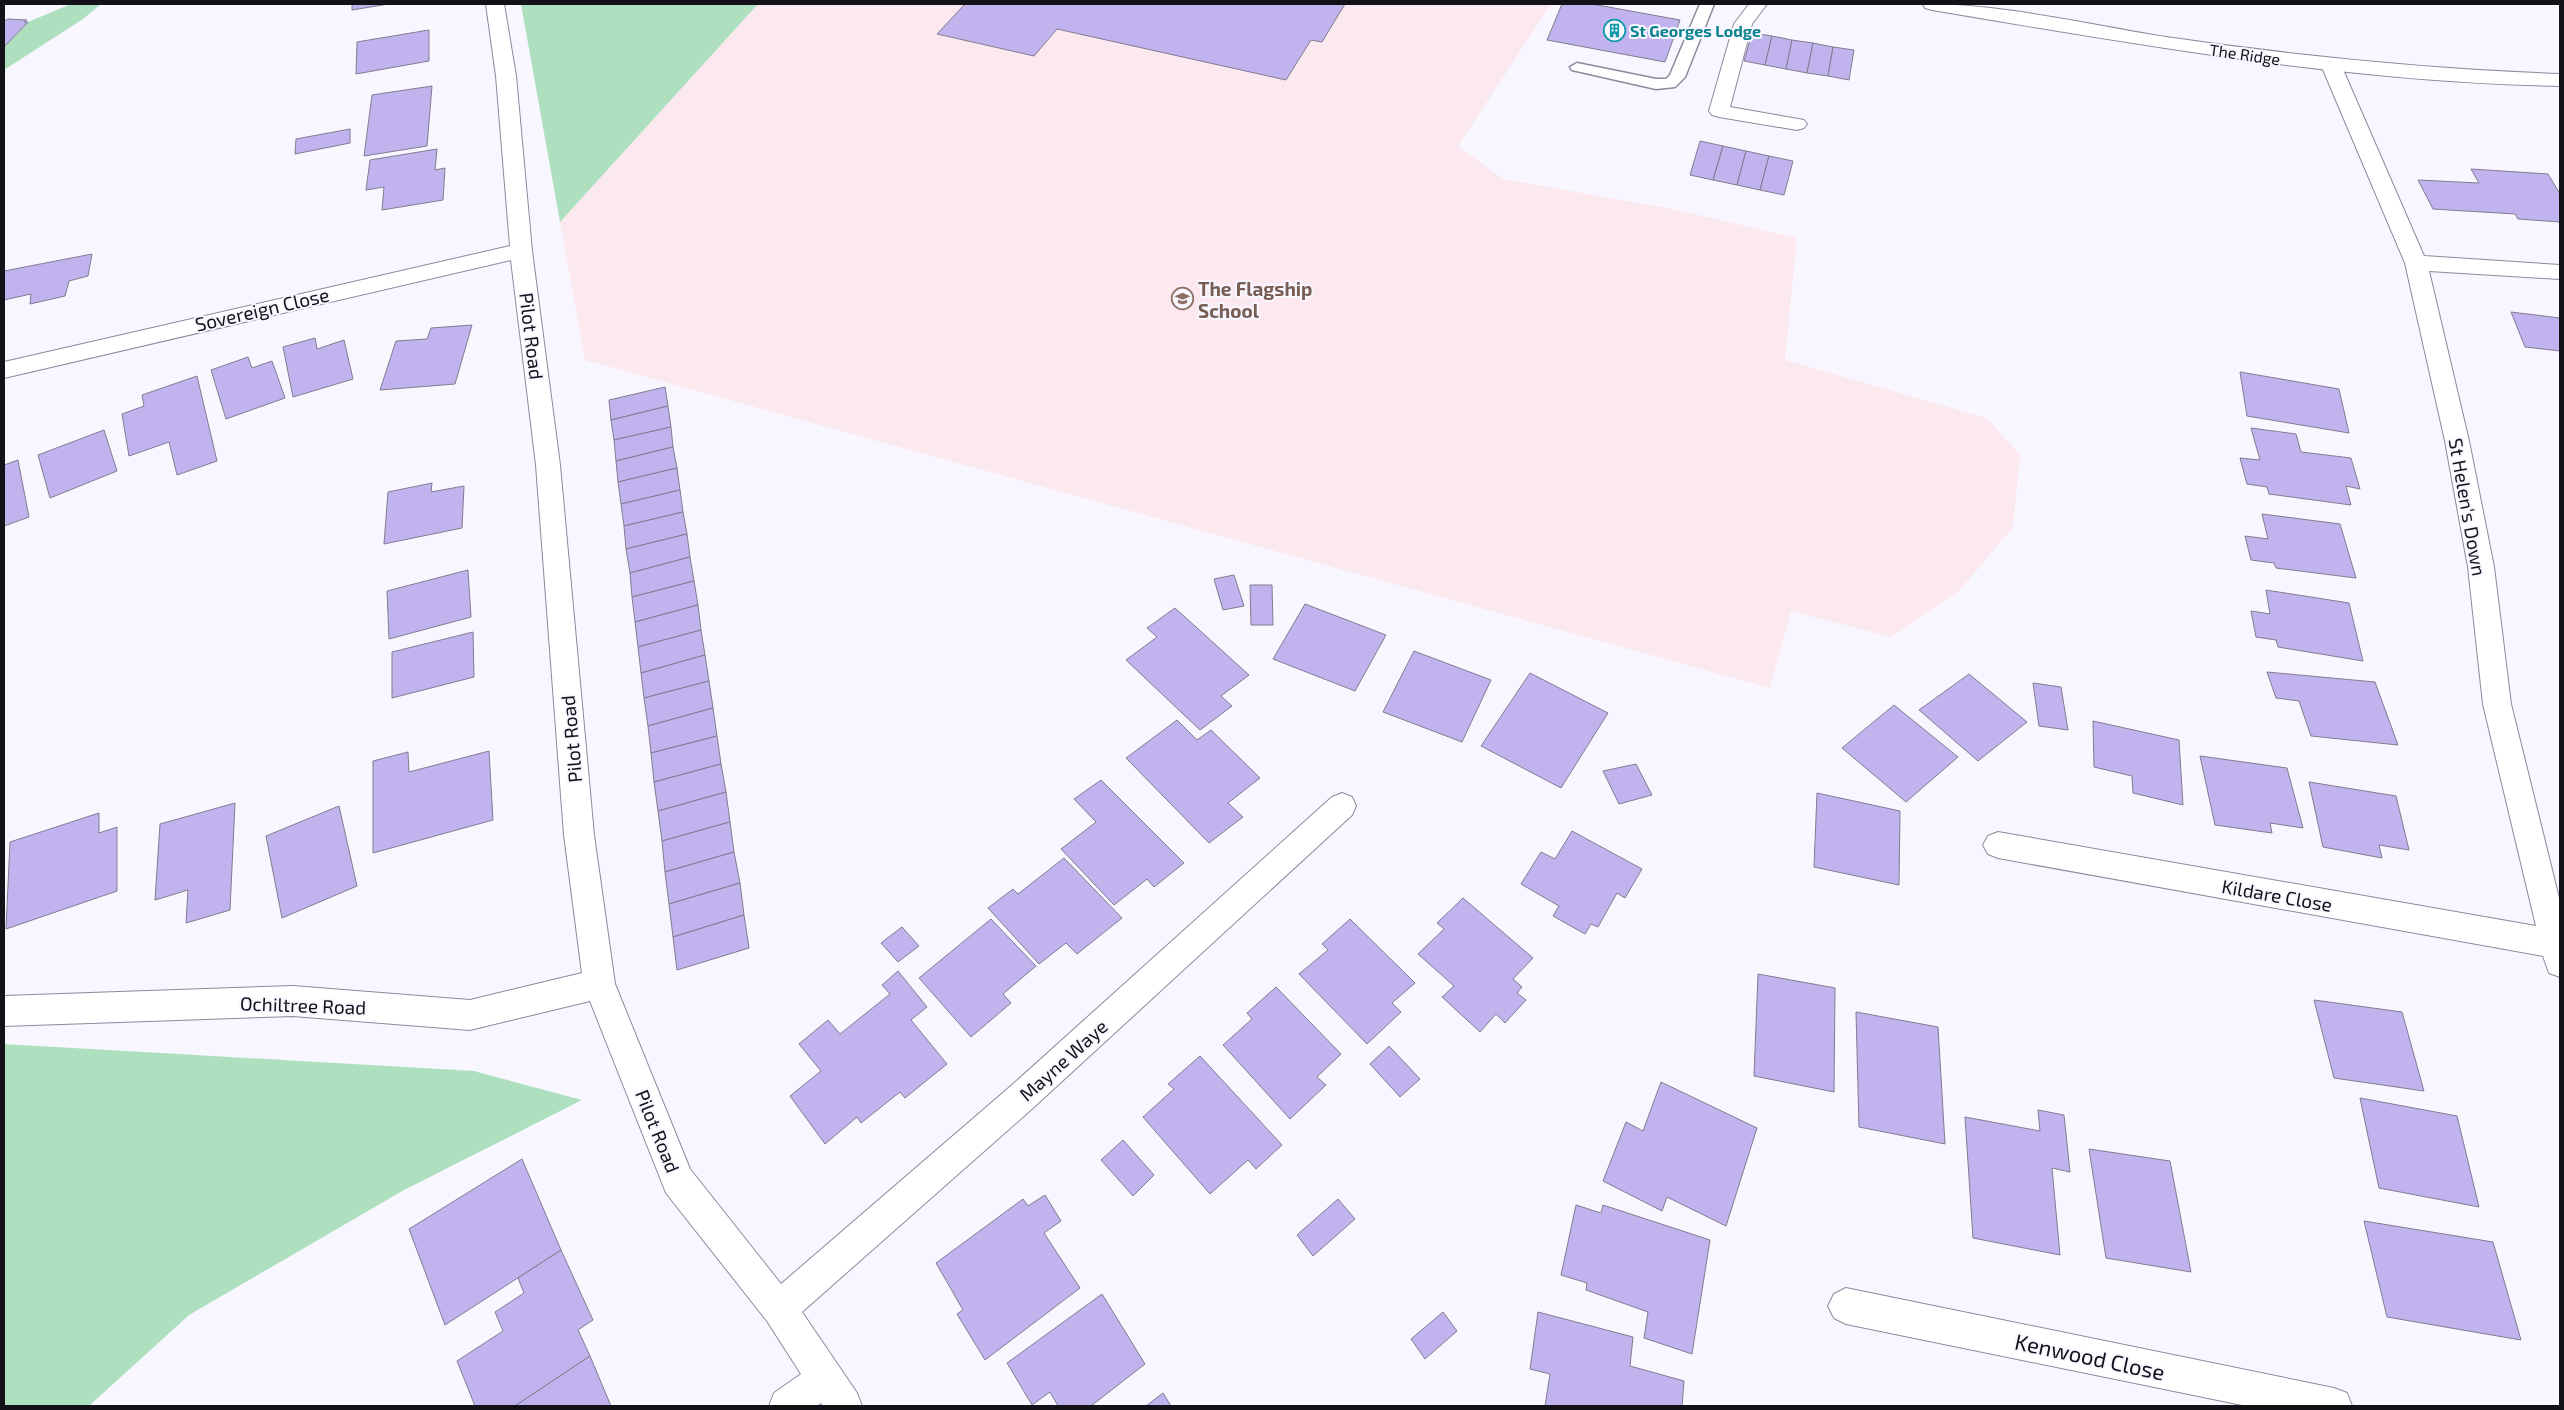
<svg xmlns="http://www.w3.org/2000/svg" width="2564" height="1410" font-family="'Exo 2',sans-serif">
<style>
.education{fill:#fce8ef}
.green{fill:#aee0bf}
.building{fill:#c1b3ee;stroke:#817d90}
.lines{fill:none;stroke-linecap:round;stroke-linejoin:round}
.lane-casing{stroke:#8d899c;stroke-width:3}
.street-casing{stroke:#8d899c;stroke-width:2}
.secondary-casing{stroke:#8d899c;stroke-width:2}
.lane{fill:#fff;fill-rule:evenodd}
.street{fill:#fff;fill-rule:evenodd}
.secondary{fill:#fff;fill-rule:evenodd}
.labels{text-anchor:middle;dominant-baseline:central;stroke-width:4;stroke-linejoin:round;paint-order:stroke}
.far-culture-label{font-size:16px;font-weight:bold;fill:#0d838f;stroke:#f8f6ff;text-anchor:start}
.far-street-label{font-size:16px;fill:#141219;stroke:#f8f6ff}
.education-label{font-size:19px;font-weight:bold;fill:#785e54;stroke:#f8f6ff;text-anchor:start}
.street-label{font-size:19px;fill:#141219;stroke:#f8f6ff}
.near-street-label{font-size:22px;fill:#141219;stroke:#f8f6ff}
</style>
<rect width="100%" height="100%" fill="#f8f6ff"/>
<path class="education" d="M758 4H1551L1458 146 1503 179 1672 209 1797 238 1785 360 1986 418 2020 454 2013 527 1959 591 1891 637 1791 611 1770 688 585 360 560 222Z"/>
<g class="green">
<path d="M71 4H101L83 19 4 70V47L28 22Z"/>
<path d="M521 4H758L560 222Z"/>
<path d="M4 1044 474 1071 582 1100 404 1190 189 1315 89 1406H4Z"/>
</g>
<g class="building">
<path d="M352 4H389L352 10Z"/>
<path d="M965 4H1345L1322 42 1311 40 1286 80 1057 29 1034 56 937 34Z"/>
<path d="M1562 4H1592L1680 20 1665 62 1547 40Z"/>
<path d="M8 19 27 20 24 22H28L4 47V21Z"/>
<path d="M429 30V61L356 74 357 42Z"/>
<path d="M1752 33 1772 36 1765 65 1744 61Z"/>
<path d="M1772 36 1792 40 1786 69 1765 65Z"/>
<path d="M1792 40 1813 43 1807 73 1786 69Z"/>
<path d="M1813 43 1833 47 1828 76 1807 73Z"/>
<path d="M1833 47 1854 50 1849 80 1828 76Z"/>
<path d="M432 86 427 146 364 156 372 95Z"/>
<path d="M350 129V143L295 154 296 139Z"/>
<path d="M1700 141 1723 146 1713 180 1690 175Z"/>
<path d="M1723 146 1746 151 1737 185 1713 180Z"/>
<path d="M437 149 435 170 445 168 443 200 382 210 384 187 366 190 370 160Z"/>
<path d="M1746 151 1769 156 1760 190 1737 185Z"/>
<path d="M1769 156 1793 161 1784 195 1760 190Z"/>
<path d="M2471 169 2548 174 2560 194V222L2518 219 2515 214 2433 209 2418 180 2479 183Z"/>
<path d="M92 254 88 276 69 281 65 296 30 304 31 294 4 300V271Z"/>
<path d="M2511 312 2560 318V351L2525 347Z"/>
<path d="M472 325 455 384 380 390 396 341 427 339 431 328Z"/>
<path d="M315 338 317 349 344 340 353 379 293 397 283 347Z"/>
<path d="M248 357 252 368 272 361 285 398 226 419 211 370Z"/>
<path d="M2240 372 2339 389 2349 433 2247 416Z"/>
<path d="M197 376 217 461 177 475 169 442 129 456 122 414 144 406 142 395Z"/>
<path d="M665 387 668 406 611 420 609 400Z"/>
<path d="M668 406 671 427 614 440 611 420Z"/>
<path d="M671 427 673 447 616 461 614 440Z"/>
<path d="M2251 428 2296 434 2301 452 2351 458 2360 489 2346 486 2351 505 2269 494 2267 487 2247 484 2240 458 2260 460Z"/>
<path d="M104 430 117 471 50 498 38 455Z"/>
<path d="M673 447 677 468 618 482 616 461Z"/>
<path d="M18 460 29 517 4 526V465Z"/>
<path d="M677 468 680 490 621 504 618 482Z"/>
<path d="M432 483 431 492 464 486 462 528 384 544 388 492Z"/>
<path d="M680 490 683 512 624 526 621 504Z"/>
<path d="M683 512 687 534 626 549 624 526Z"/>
<path d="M2262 514 2340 524 2356 578 2276 568 2274 563 2251 560 2245 536 2268 539Z"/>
<path d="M687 534 690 557 630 573 626 549Z"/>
<path d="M690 557 694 581 632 597 630 573Z"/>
<path d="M468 570 471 617 389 639 387 591Z"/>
<path d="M1234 575 1244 606 1223 610 1214 579Z"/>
<path d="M694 581 698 605 635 622 632 597Z"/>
<path d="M1250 585H1272L1273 625H1251Z"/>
<path d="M2266 590 2349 603 2363 661 2278 647 2276 640 2256 637 2251 611 2270 614Z"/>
<path d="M1305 604 1386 635 1355 691 1273 659Z"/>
<path d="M698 605 701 630 638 647 635 622Z"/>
<path d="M1175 608 1249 675 1221 696 1232 706 1200 730 1126 660 1157 637 1147 628Z"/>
<path d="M701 630 705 655 641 673 638 647Z"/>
<path d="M473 632 474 677 392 698V652Z"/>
<path d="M1414 651 1491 680 1462 742 1383 712Z"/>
<path d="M705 655 709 681 644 698 641 673Z"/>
<path d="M2267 672 2375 682 2398 745 2311 736 2299 701 2276 698Z"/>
<path d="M1530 673 1608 713 1561 788 1481 746Z"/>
<path d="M1969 674 2027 722 1978 761 1919 710Z"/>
<path d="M709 681 713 708 648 726 644 698Z"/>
<path d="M2033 683 2061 687 2068 730 2039 726Z"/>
<path d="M1894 705 1958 757 1906 802 1842 748Z"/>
<path d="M713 708 717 736 651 753 648 726Z"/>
<path d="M1177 720 1197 740 1211 730 1260 778 1228 803 1243 817 1209 843 1126 758Z"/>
<path d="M2093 721 2179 740 2183 805 2133 793 2132 776 2094 767Z"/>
<path d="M717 736 721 764 654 782 651 753Z"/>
<path d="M489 751 493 820 373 853V761L408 752 409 772Z"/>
<path d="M2200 756 2287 768 2303 828 2270 823 2272 833 2215 825Z"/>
<path d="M721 764 726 792 658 811 654 782Z"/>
<path d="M1636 764 1652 795 1619 804 1603 771Z"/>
<path d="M1101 780 1184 863 1154 887 1147 879 1114 905 1061 849 1096 822 1074 799Z"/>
<path d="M2309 782 2396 796 2409 850 2379 845 2382 858 2323 847Z"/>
<path d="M726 792 730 822 662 841 658 811Z"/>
<path d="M1817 793 1900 811 1899 885 1814 867Z"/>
<path d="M235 803 230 910 186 923 188 890 155 900 160 824Z"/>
<path d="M339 806 357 886 282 918 266 836Z"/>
<path d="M99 813V833L117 827V891L6 929 10 842Z"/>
<path d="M730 822 734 852 665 872 662 841Z"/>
<path d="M1572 831 1642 869 1625 898 1617 893 1598 927 1591 924 1585 934 1553 916 1559 906 1521 884 1541 852 1555 859Z"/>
<path d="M734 852 740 883 669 904 665 872Z"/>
<path d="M1064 858 1122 918 1077 954 1066 943 1039 964 988 908 1013 889 1018 894Z"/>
<path d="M740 883 744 915 673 937 669 904Z"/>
<path d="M1463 898 1533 958 1513 979 1522 987 1517 993 1526 1000 1505 1023 1496 1014 1480 1032 1442 997 1454 986 1418 954 1444 929 1437 923Z"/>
<path d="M744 915 749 948 677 970 673 937Z"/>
<path d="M991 919 1036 966 1003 994 1011 1003 971 1037 919 978Z"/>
<path d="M1350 919 1415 983 1392 1003 1401 1012 1367 1044 1299 974 1328 950 1322 944Z"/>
<path d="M902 927 919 946 898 962 881 943Z"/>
<path d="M898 971 927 1007 911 1020 947 1064 905 1098 900 1092 861 1123 857 1117 825 1144 790 1096 821 1071 799 1044 828 1020 840 1034 890 994 882 985Z"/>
<path d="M1758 974 1835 988 1834 1092 1754 1076Z"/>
<path d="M1276 987 1341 1054 1317 1077 1326 1085 1290 1119 1223 1045 1252 1019 1247 1013Z"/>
<path d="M2314 1000 2402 1012 2424 1091 2334 1078Z"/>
<path d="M1856 1012 1938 1027 1945 1144 1859 1127Z"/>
<path d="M1389 1046 1420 1079 1400 1097 1370 1064Z"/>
<path d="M1200 1056 1282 1145 1256 1169 1248 1160 1210 1194 1143 1117 1174 1089 1168 1084Z"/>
<path d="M1661 1082 1757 1128 1726 1226 1667 1197 1662 1211 1603 1181 1626 1122 1643 1131Z"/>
<path d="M2360 1098 2457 1116 2479 1207 2379 1188Z"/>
<path d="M2038 1110 2064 1115 2070 1172 2052 1168 2060 1255 1973 1238 1965 1117 2040 1131Z"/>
<path d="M1123 1140 1154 1175 1133 1196 1101 1160Z"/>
<path d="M2089 1149 2170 1161 2191 1272 2106 1258Z"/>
<path d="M522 1159 561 1250 445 1325 409 1229Z"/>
<path d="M1045 1195 1061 1221 1044 1233 1080 1288 985 1360 957 1314 963 1310 936 1263 1023 1199 1028 1206Z"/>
<path d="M1338 1199 1355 1219 1313 1256 1297 1235Z"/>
<path d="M1576 1205 1601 1213 1603 1205 1710 1240 1692 1354 1644 1338 1648 1312 1586 1290 1587 1283 1561 1275Z"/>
<path d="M2364 1221 2493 1242 2521 1340 2387 1317Z"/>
<path d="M561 1250 593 1320 578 1330 590 1356 515 1406H475L457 1361 503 1331 495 1312 524 1293 518 1278Z"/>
<path d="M1102 1294 1145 1364 1091 1406H1058L1050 1392 1032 1405 1007 1363Z"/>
<path d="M1443 1312 1457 1331 1425 1359 1411 1339Z"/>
<path d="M1538 1312 1633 1337 1630 1366 1684 1381 1682 1406H1545L1550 1374 1530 1369Z"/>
<path d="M590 1356 611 1406H515Z"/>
<path d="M1163 1393 1171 1406H1146Z"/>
</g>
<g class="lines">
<defs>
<path id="lane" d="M1700 4H1714L1685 77 1675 87 1656 89 1572 70 1570 67 1577 63 1656 79H1666L1670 75Z"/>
<g id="street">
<path d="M486 4H504L516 76 532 251 560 465 594 835 615 984 690 1169 781 1284 1012 1085 1332 797 1342 793 1352 797 1356 806 1352 815 1034 1107 802 1312 857 1393 862 1406H823L821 1403 817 1406H769L774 1393 801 1374 767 1321 666 1193 590 1001 470 1030 293 1016 4 1026V996L293 986 470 1000 582 973 564 835 536 465 511 260 4 378V362L510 246 496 76Z"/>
<path d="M1749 4H1767L1752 24 1730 107 1804 120 1807 124 1804 128 1797 130 1719 117 1712 115 1709 111 1734 24Z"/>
<path d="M2331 59 2338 61 2341 65 2424 256 2560 265V279L2429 271 2469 441 2494 567 2511 704 2560 902V977L2549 973 2543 956 1998 858 1988 854 1983 845 1988 836 1998 832 2536 926 2483 704 2468 567 2445 441 2405 263 2321 65 2324 61Z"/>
<path d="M1846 1288 2334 1388 2347 1393 2352 1406H2247L1846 1324 1834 1318 1828 1306 1834 1294Z"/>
</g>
<path id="secondary" d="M1923 4C2004 4 2085 24 2166 37 2297 56 2428 69 2560 74V86C2349 82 2140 45 1932 10L1925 8Z"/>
</defs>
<use href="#lane" class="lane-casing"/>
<use href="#street" class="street-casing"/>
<use href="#secondary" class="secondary-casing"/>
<use href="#lane" class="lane"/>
<use href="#street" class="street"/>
<use href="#secondary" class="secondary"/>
</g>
<defs>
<symbol id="building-ring" viewBox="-11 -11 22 22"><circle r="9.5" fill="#f8f6ff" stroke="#0f9aa8" stroke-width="1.5"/><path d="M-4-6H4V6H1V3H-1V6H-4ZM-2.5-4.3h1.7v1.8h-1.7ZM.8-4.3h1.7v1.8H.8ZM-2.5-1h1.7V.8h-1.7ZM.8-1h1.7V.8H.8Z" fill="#0f9aa8"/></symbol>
<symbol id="school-ring" viewBox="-11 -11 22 22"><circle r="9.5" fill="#f8f6ff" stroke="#8d6e63" stroke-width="1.5"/><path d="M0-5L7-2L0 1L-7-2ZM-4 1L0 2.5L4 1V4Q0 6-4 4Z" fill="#8d6e63"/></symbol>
</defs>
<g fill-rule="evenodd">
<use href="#building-ring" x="1602" y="18" width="25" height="25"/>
<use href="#school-ring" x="1170" y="286" width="25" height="25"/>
</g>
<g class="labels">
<g class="far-culture-label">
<text x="1630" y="30">St Georges Lodge</text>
</g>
<g class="far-street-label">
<text transform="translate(2245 54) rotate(8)">The Ridge</text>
</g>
<g class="education-label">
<text x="1198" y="288">The Flagship<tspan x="1198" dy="22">School</tspan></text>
</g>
<g class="street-label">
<text transform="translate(262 309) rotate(-13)">Sovereign Close</text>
<text transform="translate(532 336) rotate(83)">Pilot Road</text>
<text transform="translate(2468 507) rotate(80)">St Helen's Down</text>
<text transform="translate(571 739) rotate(-95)">Pilot Road</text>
<text transform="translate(2277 895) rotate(10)">Kildare Close</text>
<text transform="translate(303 1005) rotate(2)">Ochiltree Road</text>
<text transform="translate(1063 1060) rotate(-42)">Mayne Waye</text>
<text transform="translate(658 1131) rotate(68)">Pilot Road</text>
</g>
<g class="near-street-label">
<text transform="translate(2090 1356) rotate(12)">Kenwood Close</text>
</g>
</g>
<rect width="2564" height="1410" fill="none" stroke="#141219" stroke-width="10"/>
</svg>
